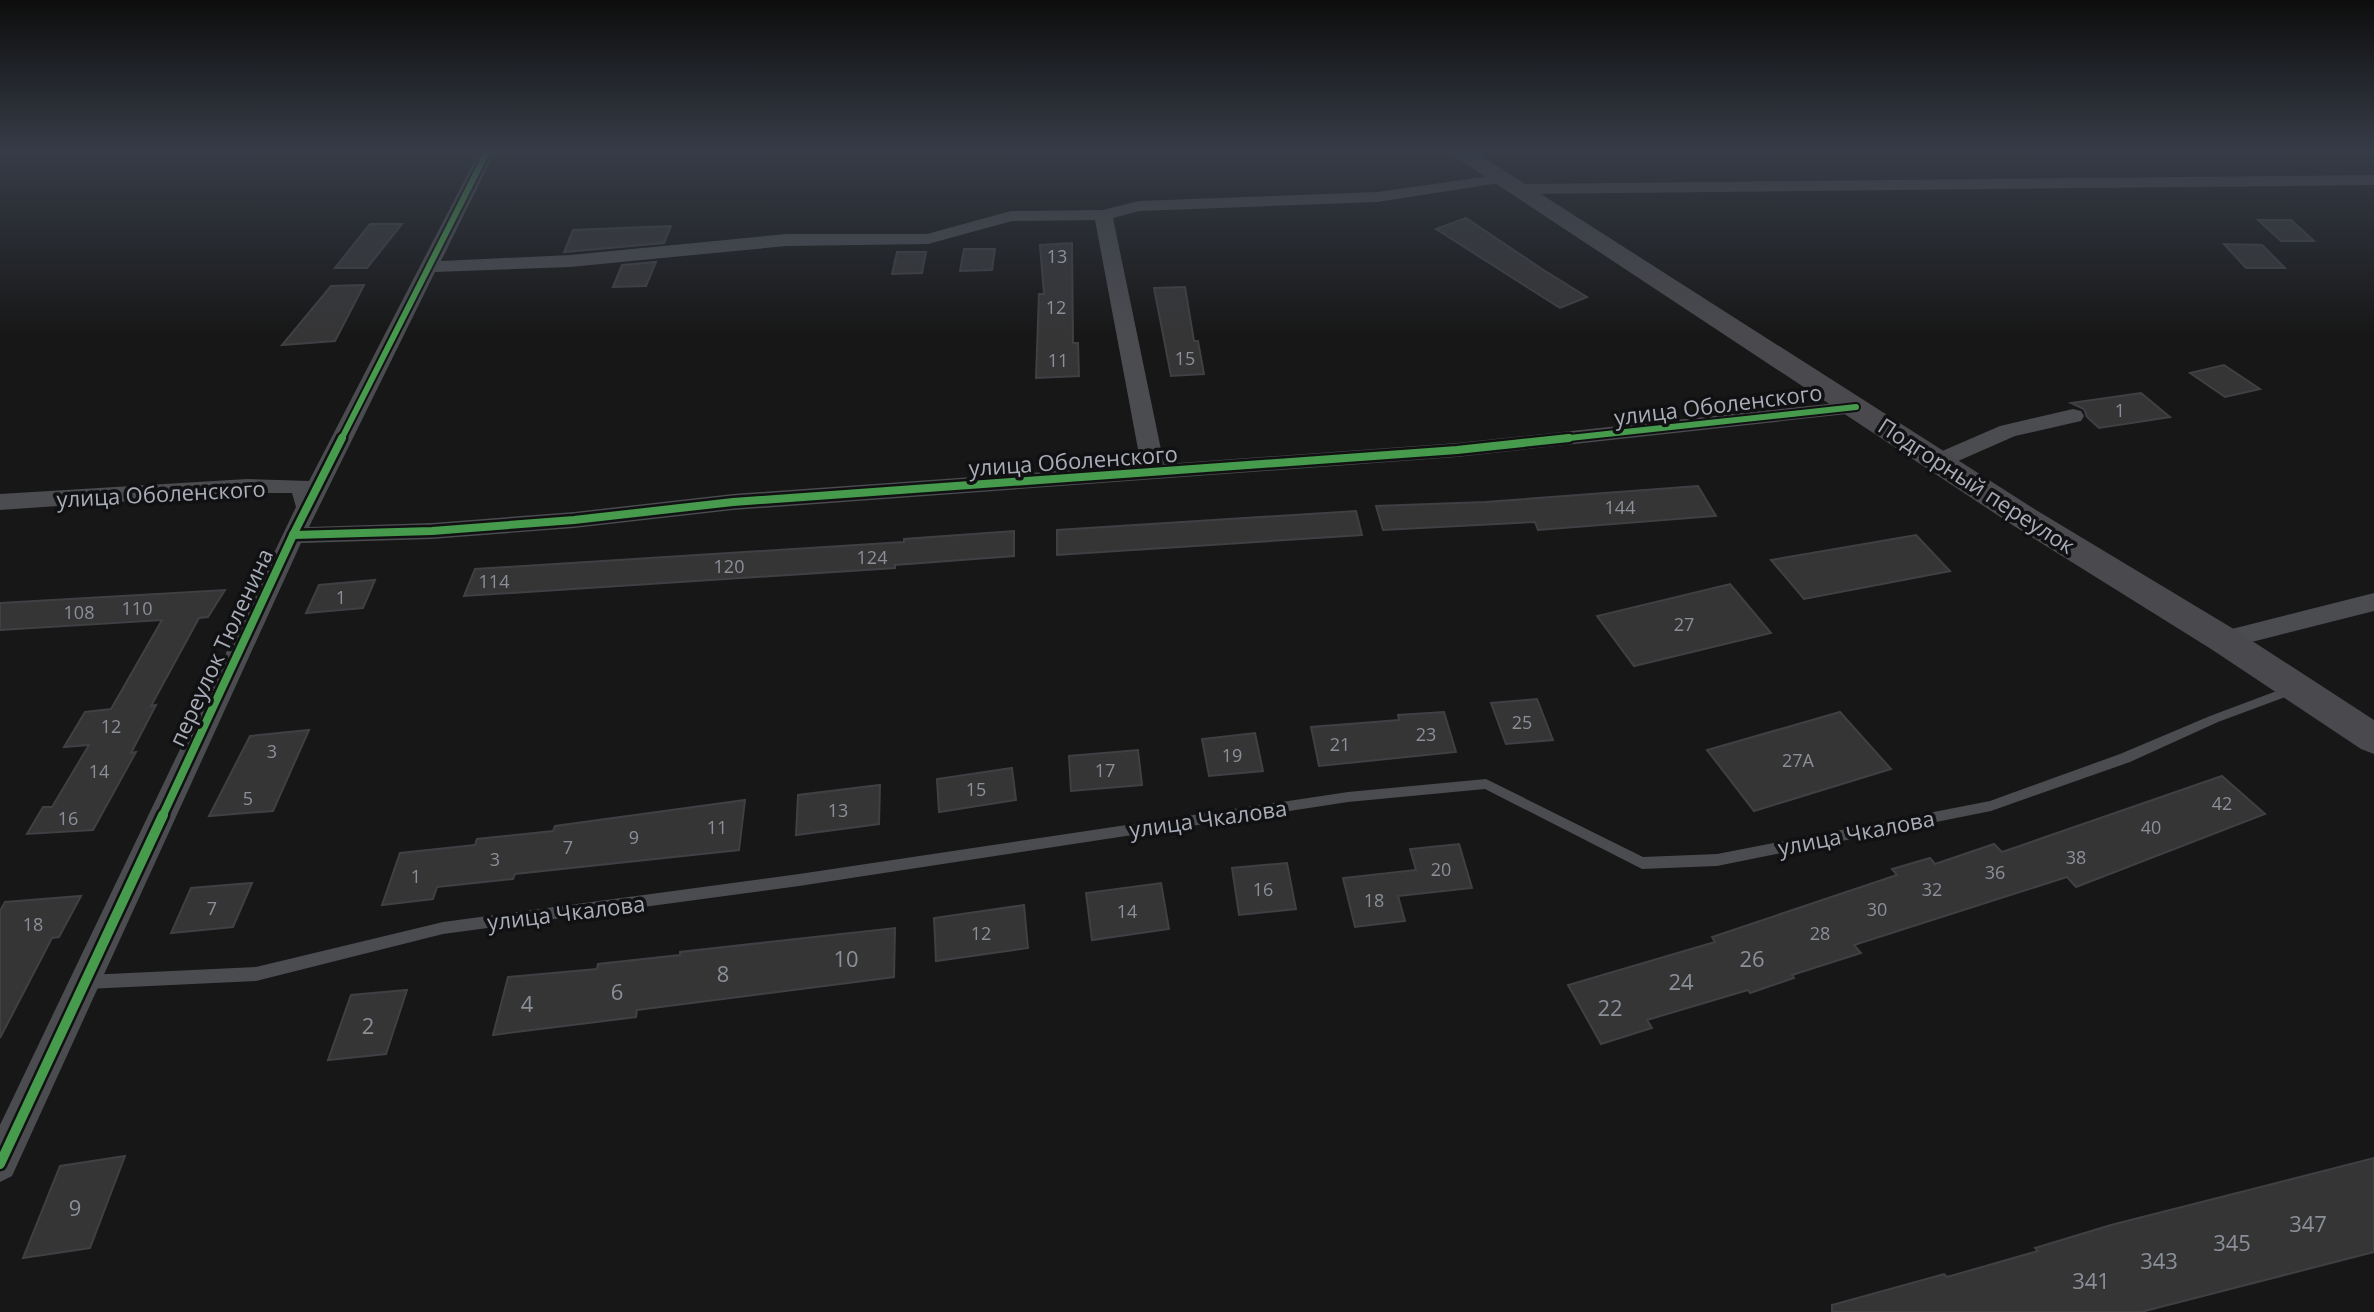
<svg xmlns="http://www.w3.org/2000/svg" width="2374" height="1312" font-family="'Open Sans',sans-serif">
<style>
.building{fill:#353536;stroke:#3f4043;stroke-width:2}
.lines{fill:none;stroke-linecap:round;stroke-linejoin:round}
.service{fill:#4b4c50;fill-rule:evenodd}
.minor{fill:#4b4c50;fill-rule:evenodd}
.secondary{fill:#4a4a4e;fill-rule:evenodd}
.cycleway-far2-casing{stroke:#111113;stroke-width:10}
.cycleway-far1-casing{stroke:#111113;stroke-width:13}
.cycleway-casing{stroke:#111113;stroke-width:15}
.cycleway-far2{stroke:#469c4c;stroke-width:6}
.cycleway-far1{stroke:#469c4c;stroke-width:8}
.cycleway{stroke:#469c4c;stroke-width:10}
.labels{text-anchor:middle;dominant-baseline:central;stroke-width:7;stroke-linejoin:round;paint-order:stroke}
.number-label{font-size:18px;fill:#8b8f98}
.street-label{font-size:22px;fill:#a8adb8;stroke:#111113}
.near-number-label{font-size:22px;fill:#8b8f98}
</style>
<rect width="100%" height="100%" fill="#171717"/>
<g class="building">
<path d="M1466 218 1542 269 1587 297 1560 308 1436 229Z"/>
<path d="M2258 220H2291L2314 241H2281Z"/>
<path d="M370 224H402L367 268H335Z"/>
<path d="M671 226 664 243 564 252 573 230Z"/>
<path d="M1072 243 1073 343H1078L1079 376 1036 378 1039 294H1044L1040 245Z"/>
<path d="M2224 244 2262 245 2285 268H2246Z"/>
<path d="M964 249H995L992 270 960 271Z"/>
<path d="M897 252H926L922 273 892 274Z"/>
<path d="M656 262 646 286 613 287 622 265Z"/>
<path d="M364 285 335 341 282 345 331 286Z"/>
<path d="M1185 287 1194 341H1198L1204 374 1171 376 1154 288Z"/>
<path d="M2224 365 2260 389 2225 397 2190 373Z"/>
<path d="M2141 393 2170 417 2099 428 2087 417 2084 409 2071 403Z"/>
<path d="M1698 486 1716 516 1538 530 1535 522 1383 530 1376 506 1485 502Z"/>
<path d="M1356 511 1362 535 1057 555V530Z"/>
<path d="M1014 531V556L895 565V568L464 596 475 569 904 542V539Z"/>
<path d="M1916 535 1950 571 1804 599 1771 560Z"/>
<path d="M375 580 363 608 306 613 319 585Z"/>
<path d="M1730 584 1771 633 1634 666 1597 616Z"/>
<path d="M225 590 208 617 199 618 151 706 156 705 131 753 136 752 93 830 27 834 43 807H52L89 745 64 747 85 712 111 709 162 620 0 630V603Z"/>
<path d="M1537 699 1553 740 1506 744 1491 703Z"/>
<path d="M1444 712 1456 752 1319 766 1311 727 1399 720 1398 715Z"/>
<path d="M1840 712 1891 769 1754 811 1707 750Z"/>
<path d="M309 730 273 811 209 816 250 736Z"/>
<path d="M1255 733 1263 771 1209 776 1202 739Z"/>
<path d="M1138 750 1142 785 1071 791 1069 756Z"/>
<path d="M1012 768 1016 800 939 812 937 779Z"/>
<path d="M2222 776 2265 814 2076 887 2067 877 1854 945 1861 953 1792 975 1794 978 1750 993 1748 990 1647 1020 1652 1028 1601 1044 1568 985 1715 942 1712 937 1897 875 1892 869 1930 858 1935 864 1994 844 2002 852Z"/>
<path d="M880 785 879 824 796 835 798 795Z"/>
<path d="M745 800 739 850 515 874 513 879 437 887 433 899 382 905 400 853 475 845 477 839 553 831 555 826Z"/>
<path d="M1459 844 1472 888 1398 896 1405 921 1355 927 1343 878 1416 870 1410 849Z"/>
<path d="M1287 863 1296 909 1239 915 1232 868Z"/>
<path d="M252 883 233 927 171 933 191 888Z"/>
<path d="M1161 883 1169 929 1092 940 1086 893Z"/>
<path d="M81 896 59 937 52 938 0 1038V911L5 902Z"/>
<path d="M1024 905 1028 948 936 961 934 918Z"/>
<path d="M895 928 894 977 637 1010 636 1017 493 1035 508 977 597 969 598 964 680 955V952Z"/>
<path d="M407 990 386 1054 328 1060 351 995Z"/>
<path d="M125 1156 90 1248 23 1258 60 1166Z"/>
<path d="M2374 1158V1252L2141 1312H1832V1305L1944 1274 1947 1277 2038 1251 2035 1248 2111 1225Z"/>
</g>
<g class="lines">
<path class="service" d="M2295 684 2299 686 2301 689 2299 692 2218 722 2130 762 1991 811 1717 866 1642 869 1485 789 1348 802 799 886 443 934 256 981 87 989 82 987 80 982 82 977 87 975 256 967 443 922 799 874 1348 792 1486 779 1643 857 1717 854 1990 801 2120 754 2210 716Z"/>
<g class="minor">
<path d="M479 152H495L441 261 570 255 786 234H927L1011 211 1103 210 1139 201 1377 192 1505 174 1508 178 1499 183 1377 202 1139 211 1113 218 1164 464 1457 443 1856 401 1867 407 1856 413 1457 457 733 510 574 528 432 539 301 543 12 1176 0 1182V1125L296 507 292 493H247L0 510V494L247 479 309 481ZM1095 220 1141 465 733 494 574 512 432 523 309 527 435 272 570 267 786 246 928 244 1012 221Z"/>
<path d="M2374 175V185L1515 194 1506 189 1515 184Z"/>
<path d="M2073 409 2081 411 2084 416 2081 421 2015 436 1949 465H1933L1930 460 1933 455 2000 426Z"/>
<path d="M2374 593V611L2224 649 2215 647 2211 640 2215 633 2224 631Z"/>
</g>
<path class="secondary" d="M1448 152H1475L2036 510 2237 631 2374 720V754L2361 749 2211 649 2014 526Z"/>
<defs>
<g id="cycleway-far2">
<path d="M341 440 487 152"/>
<path d="M1551 440 1856 407"/>
</g>
<g id="cycleway-far1">
<path d="M293 535 432 531 574 520 733 502 1457 450 1569 438"/>
<path d="M162 817 293 535 342 438"/>
</g>
<path id="cycleway" d="M0 1164 163 815"/>
</defs>
<use href="#cycleway-far2" class="cycleway-far2-casing"/>
<use href="#cycleway-far1" class="cycleway-far1-casing"/>
<use href="#cycleway" class="cycleway-casing"/>
<use href="#cycleway-far2" class="cycleway-far2"/>
<use href="#cycleway-far1" class="cycleway-far1"/>
<use href="#cycleway" class="cycleway"/>
</g>
<linearGradient id="sky" x2="0" y2="1"><stop stop-color="#0d0d0d"/><stop offset="0.45" stop-color="#363c47"/><stop offset="1" stop-color="#363c47" stop-opacity="0"/></linearGradient>
<rect width="2374" height="336" fill="url(#sky)"/>
<g class="labels">
<g class="number-label">
<text x="1057" y="256">13</text>
<text x="1056" y="307">12</text>
<text x="1185" y="358">15</text>
<text x="1058" y="360">11</text>
<text x="2120" y="410">1</text>
<text x="1620" y="507">144</text>
<text x="872" y="557">124</text>
<text x="729" y="566">120</text>
<text x="494" y="581">114</text>
<text x="341" y="597">1</text>
<text x="137" y="608">110</text>
<text x="79" y="612">108</text>
<text x="1684" y="624">27</text>
<text x="1522" y="722">25</text>
<text x="111" y="726">12</text>
<text x="1426" y="734">23</text>
<text x="1340" y="744">21</text>
<text x="272" y="751">3</text>
<text x="1232" y="755">19</text>
<text x="1798" y="760">27А</text>
<text x="1105" y="770">17</text>
<text x="99" y="771">14</text>
<text x="976" y="789">15</text>
<text x="248" y="798">5</text>
<text x="2222" y="803">42</text>
<text x="838" y="810">13</text>
<text x="68" y="818">16</text>
<text x="717" y="827">11</text>
<text x="2151" y="827">40</text>
<text x="634" y="837">9</text>
<text x="568" y="847">7</text>
<text x="2076" y="857">38</text>
<text x="495" y="859">3</text>
<text x="1441" y="869">20</text>
<text x="1995" y="872">36</text>
<text x="416" y="876">1</text>
<text x="1263" y="889">16</text>
<text x="1932" y="889">32</text>
<text x="1374" y="900">18</text>
<text x="212" y="908">7</text>
<text x="1877" y="909">30</text>
<text x="1127" y="911">14</text>
<text x="33" y="924">18</text>
<text x="981" y="933">12</text>
<text x="1820" y="933">28</text>
</g>
<g class="street-label">
<text transform="translate(1718 404) rotate(-7)">улица Оболенского</text>
<text transform="translate(1073 460) rotate(-4)">улица Оболенского</text>
<text transform="translate(1977 485) rotate(33)">Подгорный переулок</text>
<text transform="translate(161 493) rotate(-3)">улица Оболенского</text>
<text transform="translate(220 647) rotate(-65)">переулок Тюленина</text>
<text transform="translate(1208 818) rotate(-8)">улица Чкалова</text>
<text transform="translate(1856 832) rotate(-11)">улица Чкалова</text>
<text transform="translate(566 912) rotate(-7)">улица Чкалова</text>
</g>
<g class="near-number-label">
<text x="846" y="958">10</text>
<text x="1752" y="958">26</text>
<text x="723" y="973">8</text>
<text x="1681" y="981">24</text>
<text x="617" y="991">6</text>
<text x="527" y="1003">4</text>
<text x="1610" y="1007">22</text>
<text x="368" y="1025">2</text>
<text x="75" y="1207">9</text>
<text x="2308" y="1223">347</text>
<text x="2232" y="1242">345</text>
<text x="2159" y="1260">343</text>
<text x="2091" y="1280">341</text>
</g>
</g>
</svg>
